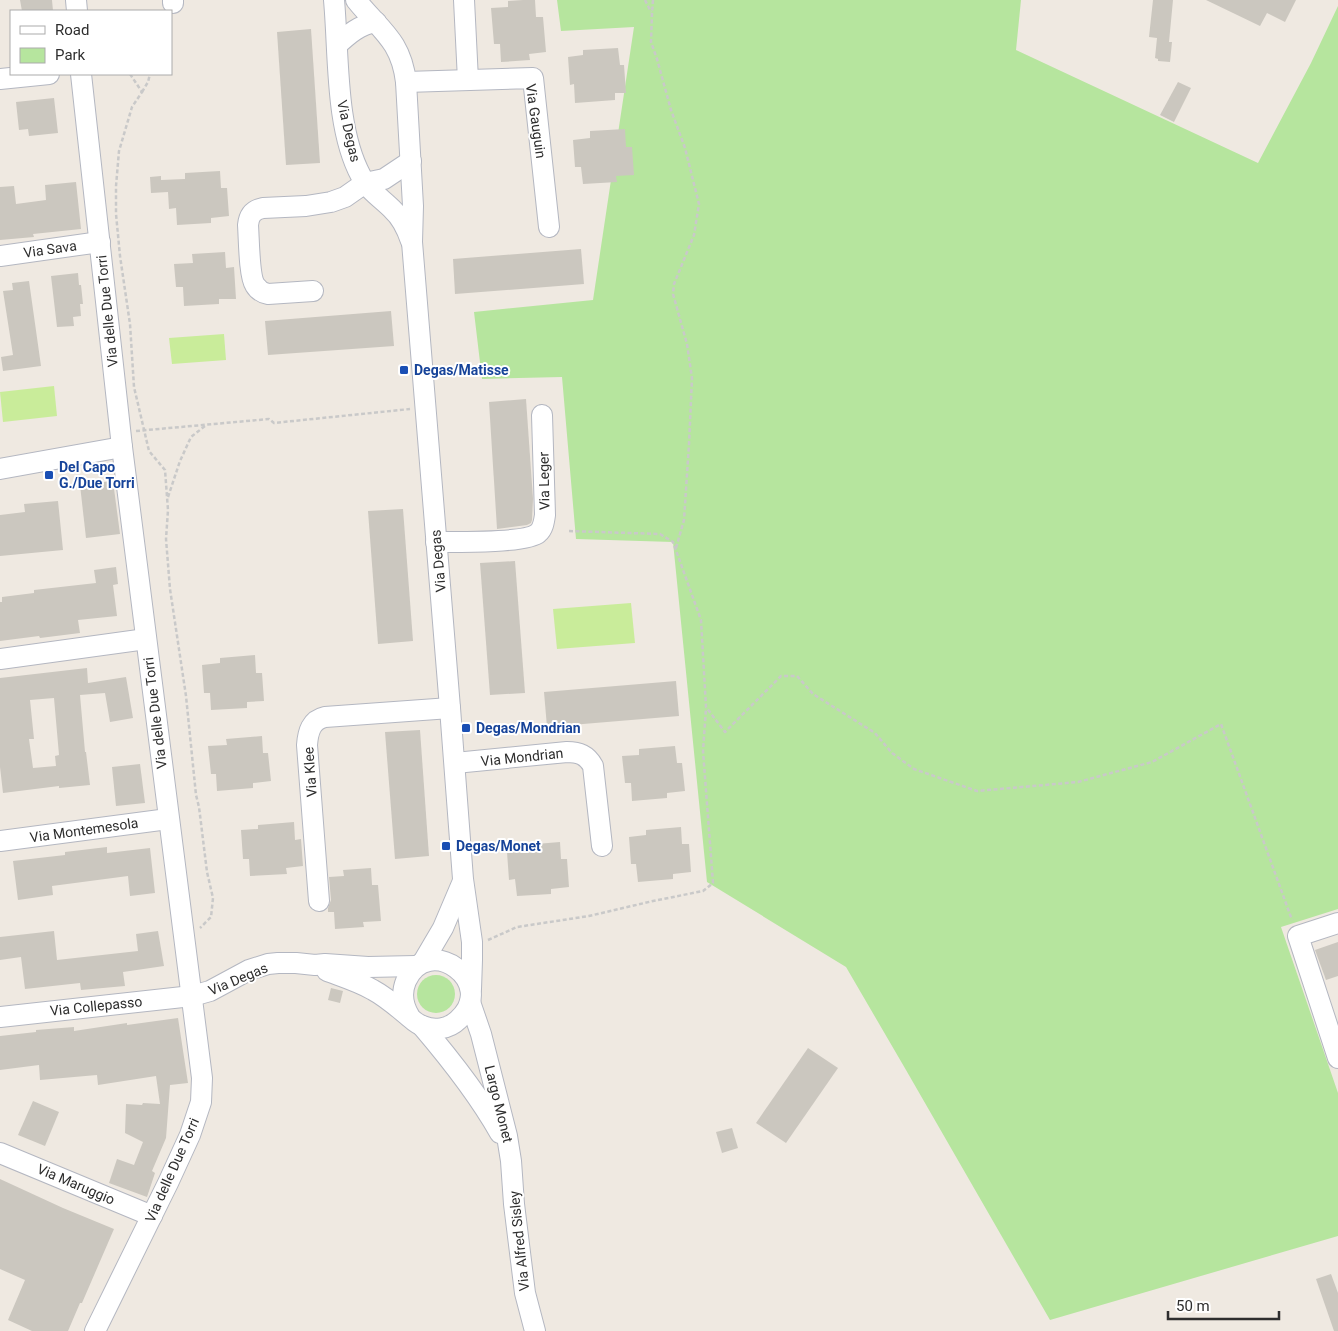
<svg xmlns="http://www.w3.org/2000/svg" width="1338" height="1331" font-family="Roboto,sans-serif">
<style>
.green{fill:#b6e59e}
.pitch{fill:#c9ec9a}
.building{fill:#cbc7bf;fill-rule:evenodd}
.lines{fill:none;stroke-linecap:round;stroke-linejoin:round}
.minor-casing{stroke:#b4b7c1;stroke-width:22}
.path{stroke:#c9c9c9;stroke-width:2.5;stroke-dasharray:4 2.5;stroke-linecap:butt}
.minor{stroke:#fff;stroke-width:20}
.transit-dot{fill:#1a4fb4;stroke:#fff;stroke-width:2}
.labels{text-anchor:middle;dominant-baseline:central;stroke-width:4;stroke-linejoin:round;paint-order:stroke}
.street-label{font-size:14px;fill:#2e2e2e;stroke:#fff}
.transit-label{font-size:14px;font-weight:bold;fill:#164399;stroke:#fff;text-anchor:start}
</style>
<rect width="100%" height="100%" fill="#efe9e1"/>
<g class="green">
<path d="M557 0H1021L1016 50 1258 163 1311 63 1338 6V909L1281 927 1338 1093V1236L1050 1320 906 1070 846 967 707 882 673 542 576 539 562 377 482 379 474 312 593 300 634 27 561 31Z"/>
<circle cx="436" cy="994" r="19"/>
</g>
<g class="pitch">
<path d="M224 334 226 360 172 364 169 338Z"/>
<path d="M54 386 57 416 3 422 0 392Z"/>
<path d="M631 603 635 643 557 649 553 609Z"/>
</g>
<g class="building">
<path d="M20 0H52L53 11H22Z"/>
<path d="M523 0H535L536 17H543L546 52 529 54 530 60 501 62 500 44H494L491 8 508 7V1Z"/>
<path d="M1153 0H1173L1169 42H1172L1170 62 1158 61V59L1155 58 1157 38 1149 37Z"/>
<path d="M1206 0H1296L1285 22 1267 13 1260 26Z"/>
<path d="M311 29 320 163 286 165 277 32Z"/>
<path d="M618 48 620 65H624L626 93H615V100L575 103 574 84 570 85 568 57 583 55V50Z"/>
<path d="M1178 82 1191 88 1174 122 1160 115Z"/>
<path d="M54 98 58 133 29 136 28 129 19 130 16 102Z"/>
<path d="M625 129 626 147H632L634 175 616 176 617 182 583 184 581 167H575L573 140 590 138V131Z"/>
<path d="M220 171 221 188H227L229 216 211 218V223L177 225 176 208 169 209 168 192 151 193 150 177 161 176V180L185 179V173Z"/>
<path d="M76 182 81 229 33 234 34 237 0 240V187L14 186 16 204 46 200 45 185Z"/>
<path d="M581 249 584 284 455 294 453 259Z"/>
<path d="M225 252 226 268 234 267 236 299H219V304L184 306 183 287H176L174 264 193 263 192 254Z"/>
<path d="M78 273 79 285H81L83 304H80L81 316 73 317 74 326 57 327 51 276Z"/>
<path d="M29 281 41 366 3 371 1 357 13 355 3 291 13 290 12 283Z"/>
<path d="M391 311 394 346 268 355 265 321Z"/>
<path d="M526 399 533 499 532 520 531 523 527 525 497 529 489 402Z"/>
<path d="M113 481 120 534 86 538 80 485Z"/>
<path d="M58 501 63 550 0 556V515L25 512 24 504Z"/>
<path d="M403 509 413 641 378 644 368 511Z"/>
<path d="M515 561 525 693 490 695 480 563Z"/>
<path d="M116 567 118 584 113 585 117 616 78 620 80 633 40 638 39 636 0 641V602H2V597L34 593V590L96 583 94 570Z"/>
<path d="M255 655 256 673H262L264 701 247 702V708L211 710 210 693H204L202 665 220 663V658Z"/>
<path d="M87 668 88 683 126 677 133 718 110 722 105 693 80 695 85 752H86L90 785 59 788V786L3 793 0 767V678ZM54 698 59 755 55 756 56 766 33 768 29 739H34L30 700Z"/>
<path d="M676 681 679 716 547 727 544 692Z"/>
<path d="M420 730 429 856 395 859 385 732Z"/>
<path d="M262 736 263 753H268L271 781 253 783V788L217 791 216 774H211L208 746 227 745 226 739Z"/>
<path d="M675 746 677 763H682L685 791 667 793V798L632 801 631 783H625L622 756 639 755V749Z"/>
<path d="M140 764 145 803 116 806 112 767Z"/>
<path d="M294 822 295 840 301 839 303 866 286 868 287 874 250 876 249 859H243L241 830 258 829V825Z"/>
<path d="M681 827 682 844H689L691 872 673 874V879L638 882 636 864H631L629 837 646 835V830Z"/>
<path d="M560 842 561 859H567L569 887 551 889V894L517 896 515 879 509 880 507 852 524 851V845Z"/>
<path d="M107 847V853L150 848 155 893 130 896 128 876 52 886 53 895 18 900 13 861 65 855V852Z"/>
<path d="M371 868 372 885H378L381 921 363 922 364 927 335 929 334 912H328V908L331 900 329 877 344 876 343 870Z"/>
<path d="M54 931 57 960 138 951 136 934 158 931 164 966 123 972 125 986 81 990 80 983 25 989 21 957 0 960V937Z"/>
<path d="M1338 942V976L1326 980 1315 950Z"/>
<path d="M331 988 343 991 340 1003 328 1000Z"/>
<path d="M178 1018 188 1083 170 1085 166 1138 152 1171 155 1173 147 1197 109 1183 117 1159 134 1165 143 1142 125 1133 126 1104 142 1105 143 1103 160 1104 156 1076 98 1085 97 1075 40 1080 39 1065 0 1070V1036L36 1032V1030L74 1027V1031L127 1023V1025Z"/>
<path d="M808 1048 838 1068 786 1143 756 1123Z"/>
<path d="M33 1101 59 1112 45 1146 18 1135Z"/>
<path d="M732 1128 738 1148 722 1153 716 1132Z"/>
<path d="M0 1179 63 1208 114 1229 82 1303H80L68 1331H32L8 1320 25 1280 0 1269Z"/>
<path d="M1331 1274 1338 1293V1331H1334L1316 1279Z"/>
</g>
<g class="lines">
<defs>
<g id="minor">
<path d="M76 0 77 11"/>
<path d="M173 0V3"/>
<path d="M334 0C339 54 335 128 361 176 368 190 381 198 392 209 402 218 407 229 411 241"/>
<path d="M356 0C380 30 401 40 406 82L413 206 412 242 450 708 463 879 472 942V960L471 989"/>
<path d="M464 0 468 80"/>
<path d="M337 45C349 34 359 25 376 22"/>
<path d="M81 74 122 447 202 1078 201 1102 190 1135 168 1183 95 1331"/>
<path d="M0 79 49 74"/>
<path d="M406 82 533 78 549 227"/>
<path d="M0 256 100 242"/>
<path d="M313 291 268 294C263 293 258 290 255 285 249 276 249 238 248 225 249 215 253 210 263 208L306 206 331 202 345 197 365 183 384 179 411 161"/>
<path d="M0 469 122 447"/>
<path d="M436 542C455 542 527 543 538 533 543 529 544 522 545 515L542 415"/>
<path d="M0 659 146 639"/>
<path d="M455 763 567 752C579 752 587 755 593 766L602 846"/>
<path d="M0 841 168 819"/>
<path d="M319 901 307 745C308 732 311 720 325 717L450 708"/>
<path d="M1338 923 1298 936 1338 1058"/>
<path d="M423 962 443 928 463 881"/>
<path d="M327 971C343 977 359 982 373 990 386 997 396 1006 407 1015 412 1019 416 1024 423 1026 434 1031 449 1029 458 1020 500 983 428 931 406 981 401 993 403 1006 410 1017"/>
<path d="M470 1002 481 1034 507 1136 511 1161 514 1204 525 1293 535 1331"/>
<path d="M0 1017 192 996 210 991 249 970 268 964 278 963H296L315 965 325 964 368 967 416 966"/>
<path d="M422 1026C451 1060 478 1094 500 1133"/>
<path d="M0 1153 152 1216"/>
</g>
</defs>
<use href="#minor" class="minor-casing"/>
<g class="path">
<path d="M645 0 651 12"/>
<path d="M653 0 652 13 651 42 657 59 671 110 685 148 699 204 694 235 674 284 673 294 687 344 692 378 689 444 684 520 676 548"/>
<path d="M130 74 142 92 132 107 119 151 116 186V214L120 256 130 324 134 387 149 451 165 470 168 510 166 539 170 589 186 696 196 795 199 807 207 872 213 898 211 917 200 928"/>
<path d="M142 92 148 82 150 74"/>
<path d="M136 431 269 419 274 423 410 409"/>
<path d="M168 497 180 461 191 437 205 426"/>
<path d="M569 531 660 534 673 542 701 620 706 707 725 732 781 676H797L813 694 875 733 892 753 914 769 977 791 1078 782 1152 762 1221 724 1292 920"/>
<path d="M488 940 517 927 589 916 653 901 703 891 713 883 703 751 706 708"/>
</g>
<use href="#minor" class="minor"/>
</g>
<g class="transit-dot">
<rect x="399" y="365" width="10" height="10" rx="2.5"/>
<rect x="44" y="470" width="10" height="10" rx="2.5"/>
<rect x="461" y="723" width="10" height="10" rx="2.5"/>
<rect x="441" y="841" width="10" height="10" rx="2.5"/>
</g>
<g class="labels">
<g class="street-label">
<text transform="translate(536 121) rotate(82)">Via Gauguin</text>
<text transform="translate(349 131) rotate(77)">Via Degas</text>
<text transform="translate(50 249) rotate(-8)">Via Sava</text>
<text transform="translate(107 311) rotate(-96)">Via delle Due Torri</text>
<text transform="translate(544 481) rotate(-91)">Via Leger</text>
<text transform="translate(438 561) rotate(-95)">Via Degas</text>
<text transform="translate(155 713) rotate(-97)">Via delle Due Torri</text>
<text transform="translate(522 757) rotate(-6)">Via Mondrian</text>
<text transform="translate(310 772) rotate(-94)">Via Klee</text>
<text transform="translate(84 830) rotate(-8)">Via Montemesola</text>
<text transform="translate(238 979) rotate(-23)">Via Degas</text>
<text transform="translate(96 1006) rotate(-6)">Via Collepasso</text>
<text transform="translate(499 1104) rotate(76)">Largo Monet</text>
<text transform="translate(172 1170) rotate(-66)">Via delle Due Torri</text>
<text transform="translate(76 1184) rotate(23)">Via Maruggio</text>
<text transform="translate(519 1241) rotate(-96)">Via Alfred Sisley</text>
</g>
<g class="transit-label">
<text x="414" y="370">Degas/Matisse</text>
<text x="59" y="467">Del Capo<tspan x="59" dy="16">G./Due Torri</tspan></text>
<text x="476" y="728">Degas/Mondrian</text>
<text x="456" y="846">Degas/Monet</text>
</g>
</g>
<rect x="10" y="10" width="162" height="65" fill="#ffffff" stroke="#ababab"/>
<rect x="20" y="26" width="25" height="8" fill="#ffffff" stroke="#ababab"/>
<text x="55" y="35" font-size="15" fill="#2e2e2e">Road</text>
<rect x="20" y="48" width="25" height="15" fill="#b6e59e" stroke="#ababab"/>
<text x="55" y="60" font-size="15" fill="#2e2e2e">Park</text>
<path d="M1168 1311v8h111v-8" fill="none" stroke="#2e2e2e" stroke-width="2.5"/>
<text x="1176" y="1311" font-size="15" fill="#2e2e2e" stroke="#ffffff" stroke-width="4" paint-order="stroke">50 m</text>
</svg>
